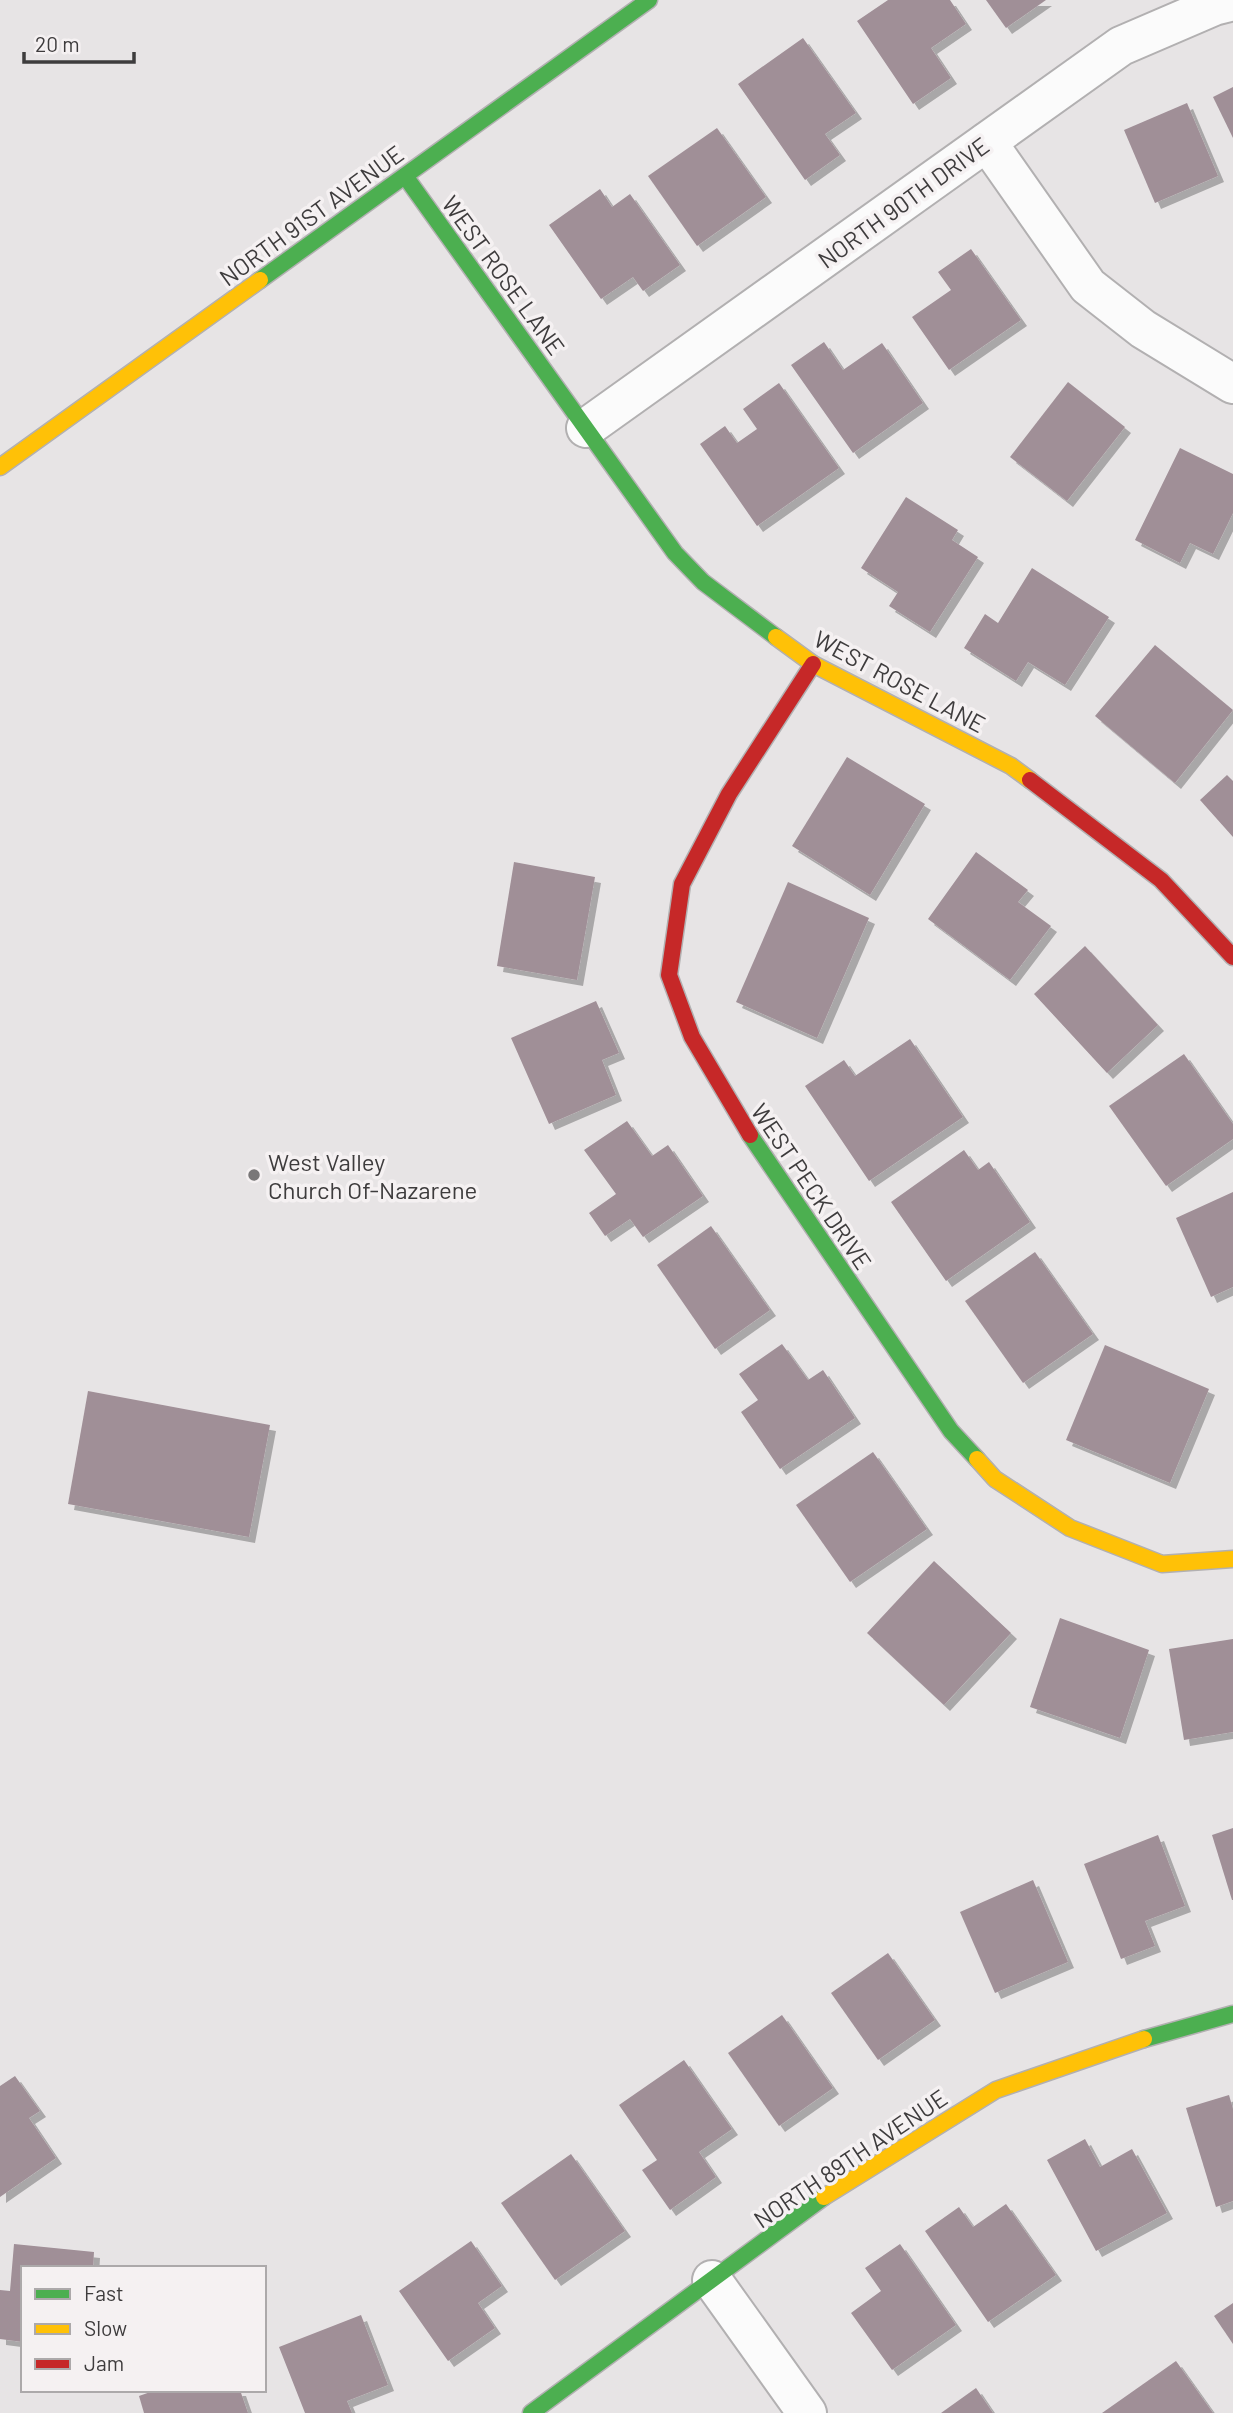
<svg xmlns="http://www.w3.org/2000/svg" width="1233" height="2413" font-family="Barlow,sans-serif">
<style>
.building{fill:#a08f97;filter:url(#shadow)}
.lines{fill:none;stroke-linecap:round;stroke-linejoin:round}
.street-casing{stroke:#b2b0b1;stroke-width:42}
.fast-casing{stroke:#b2b0b1;stroke-width:19}
.slow-casing{stroke:#b2b0b1;stroke-width:19}
.jam-casing{stroke:#b2b0b1;stroke-width:19}
.street{stroke:#fbfbfb;stroke-width:38}
.fast{stroke:#4caf50;stroke-width:16}
.slow{stroke:#ffc107;stroke-width:16}
.jam{stroke:#c62828;stroke-width:16}
.poi-dot{fill:#797778;stroke:#f5f1f2;stroke-width:2.5}
.labels{text-anchor:middle;dominant-baseline:central;stroke-width:7;stroke-linejoin:round;paint-order:stroke}
.street-label{font-size:24px;fill:#3e3c3d;stroke:#f5f1f2}
.poi-label{font-size:24px;fill:#3e3c3d;stroke:#f5f1f2;text-anchor:start}
</style>
<defs>
<filter id="shadow"><feDropShadow dx="6" dy="6" stdDeviation="0" flood-color="#0004"/></filter>
</defs>
<rect width="100%" height="100%" fill="#e7e4e5"/>
<g class="building">
<path d="M888 0H950L966 24 931 48 951 78 913 104 857 21Z"/>
<path d="M986 0H1046L1006 28Z"/>
<path d="M803 38 856 113 825 134 840 155 805 180 738 84Z"/>
<path d="M1233 87V138L1213 97Z"/>
<path d="M1187 103 1218 176 1155 203 1124 130Z"/>
<path d="M717 128 766 197 697 246 648 176Z"/>
<path d="M600 189 612 207 630 194 680 265 643 291 633 277 601 299 549 225Z"/>
<path d="M971 249 1021 320 949 370 912 317 951 290 938 272Z"/>
<path d="M824 342 843 370 882 343 923 403 853 453 791 365Z"/>
<path d="M1068 382 1125 427 1067 501 1010 457Z"/>
<path d="M779 383 839 468 757 526 700 444 725 426 737 443 757 429 743 409Z"/>
<path d="M1180 448 1233 474V513L1213 554 1190 543 1180 563 1135 540Z"/>
<path d="M906 497 958 530 952 540 978 557 930 632 889 606 898 592 861 568Z"/>
<path d="M1032 568 1109 617 1065 685 1028 662 1016 681 964 648 985 614 998 623Z"/>
<path d="M1155 645 1233 710 1175 783 1095 716Z"/>
<path d="M847 757 925 804 870 895 792 846Z"/>
<path d="M1227 775 1233 781V837L1200 800Z"/>
<path d="M976 852 1028 890 1018 902 1051 926 1010 980 928 919Z"/>
<path d="M514 862 595 877 577 980 497 966Z"/>
<path d="M788 882 869 918 817 1038 736 1002Z"/>
<path d="M1085 946 1158 1025 1107 1073 1034 994Z"/>
<path d="M596 1001 619 1053 602 1060 616 1095 549 1124 511 1038Z"/>
<path d="M910 1039 963 1117 869 1181 805 1086 844 1060 855 1076Z"/>
<path d="M1184 1054 1233 1124V1139L1166 1186 1109 1106Z"/>
<path d="M627 1121 652 1156 668 1145 703 1196 643 1237 630 1219 605 1236 589 1213 616 1194 584 1150Z"/>
<path d="M964 1150 978 1170 989 1162 1030 1222 946 1281 891 1202Z"/>
<path d="M1233 1192V1287L1211 1297 1176 1218Z"/>
<path d="M711 1226 770 1310 715 1349 657 1265Z"/>
<path d="M1035 1252 1093 1334 1023 1383 965 1301Z"/>
<path d="M782 1344 808 1380 823 1370 855 1418 780 1469 741 1412 758 1400 739 1374Z"/>
<path d="M1105 1345 1209 1389 1170 1483 1066 1440Z"/>
<path d="M88 1391 270 1425 249 1537 68 1504Z"/>
<path d="M873 1452 927 1529 850 1582 796 1505Z"/>
<path d="M934 1561 1011 1633 944 1705 867 1633Z"/>
<path d="M1060 1618 1149 1650 1120 1738 1030 1707Z"/>
<path d="M1233 1639V1732L1184 1740 1169 1649Z"/>
<path d="M1233 1828V1900H1232L1212 1835Z"/>
<path d="M1158 1835 1185 1906 1145 1921 1155 1946 1121 1959 1084 1864Z"/>
<path d="M1033 1880 1068 1962 995 1993 960 1912Z"/>
<path d="M888 1953 935 2020 878 2060 831 1993Z"/>
<path d="M782 2015 833 2088 779 2126 728 2053Z"/>
<path d="M684 2060 732 2129 699 2152 716 2177 670 2210 642 2170 657 2160 619 2105Z"/>
<path d="M15 2076 40 2111 29 2118 56 2158 0 2197V2086Z"/>
<path d="M1229 2095 1233 2109V2201L1216 2207 1186 2108Z"/>
<path d="M1085 2139 1100 2167 1132 2149 1167 2213 1096 2251 1047 2160Z"/>
<path d="M571 2154 625 2231 555 2280 501 2203Z"/>
<path d="M1006 2204 1056 2275 988 2322 925 2231 959 2207 973 2227Z"/>
<path d="M471 2241 502 2286 478 2303 495 2328 448 2361 399 2291Z"/>
<path d="M14 2244 94 2252 93 2268H23V2342L0 2339V2290L10 2291Z"/>
<path d="M900 2244 956 2325 892 2370 851 2313 881 2291 865 2268Z"/>
<path d="M1233 2303V2344L1214 2316Z"/>
<path d="M361 2315 388 2385 347 2401 352 2413H305L279 2347Z"/>
<path d="M1176 2361 1213 2413H1102Z"/>
<path d="M976 2388 993 2413H941Z"/>
<path d="M156 2390H240L248 2413H144L139 2396Z"/>
</g>
<g class="lines">
<defs>
<g id="street">
<path d="M987 142 1088 286 1143 329 1233 384"/>
<path d="M586 428 1121 46 1214 6 1233 1"/>
<path d="M712 2280 807 2413"/>
</g>
<g id="fast">
<path d="M405 176 675 553 703 582 776 637"/>
<path d="M260 280 649 0"/>
<path d="M750 1135 951 1431 977 1459"/>
<path d="M1144 2039 1233 2014"/>
<path d="M531 2413 824 2197"/>
</g>
<g id="slow">
<path d="M0 467 260 280"/>
<path d="M776 637 813 664 1011 766 1030 780"/>
<path d="M977 1459 995 1479 1070 1528 1162 1564 1233 1559"/>
<path d="M824 2197 996 2090 1144 2039"/>
</g>
<g id="jam">
<path d="M1030 780 1161 880 1233 957"/>
<path d="M750 1135 692 1037 669 975 682 884 729 794 813 664"/>
</g>
</defs>
<use href="#street" class="street-casing"/>
<use href="#fast" class="fast-casing"/>
<use href="#slow" class="slow-casing"/>
<use href="#jam" class="jam-casing"/>
<use href="#street" class="street"/>
<use href="#fast" class="fast"/>
<use href="#slow" class="slow"/>
<use href="#jam" class="jam"/>
</g>
<circle class="poi-dot" cx="254" cy="1175" r="7"/>
<g class="labels">
<g class="street-label">
<text transform="translate(903 202) rotate(-36)">NORTH 90TH DRIVE</text>
<text transform="translate(311 215) rotate(-36)">NORTH 91ST AVENUE</text>
<text transform="translate(504 275) rotate(54)">WEST ROSE LANE</text>
<text transform="translate(900 681) rotate(28)">WEST ROSE LANE</text>
<text transform="translate(812 1186) rotate(56)">WEST PECK DRIVE</text>
<text transform="translate(850 2158) rotate(-34)">NORTH 89TH AVENUE</text>
</g>
<g class="poi-label">
<text x="268" y="1161">West Valley<tspan x="268" dy="28">Church Of-Nazarene</tspan></text>
</g>
</g>
<rect x="21" y="2266" width="245" height="126" fill="#f5f1f2" stroke="#aca9aa" stroke-width="2"/>
<rect x="35" y="2289" width="35" height="10" fill="#4caf50" stroke="#aca9aa" stroke-width="2"/>
<text x="84" y="2301" font-size="21" fill="#3e3c3d">Fast</text>
<rect x="35" y="2324" width="35" height="10" fill="#ffc107" stroke="#aca9aa" stroke-width="2"/>
<text x="84" y="2336" font-size="21" fill="#3e3c3d">Slow</text>
<rect x="35" y="2359" width="35" height="10" fill="#c62828" stroke="#aca9aa" stroke-width="2"/>
<text x="84" y="2371" font-size="21" fill="#3e3c3d">Jam</text>
<path d="M24 52v10h110v-10" fill="none" stroke="#3e3c3d" stroke-width="3.5"/>
<text x="35" y="52" font-size="21" fill="#3e3c3d" stroke="#f5f1f2" stroke-width="5" paint-order="stroke">20 m</text>
</svg>
